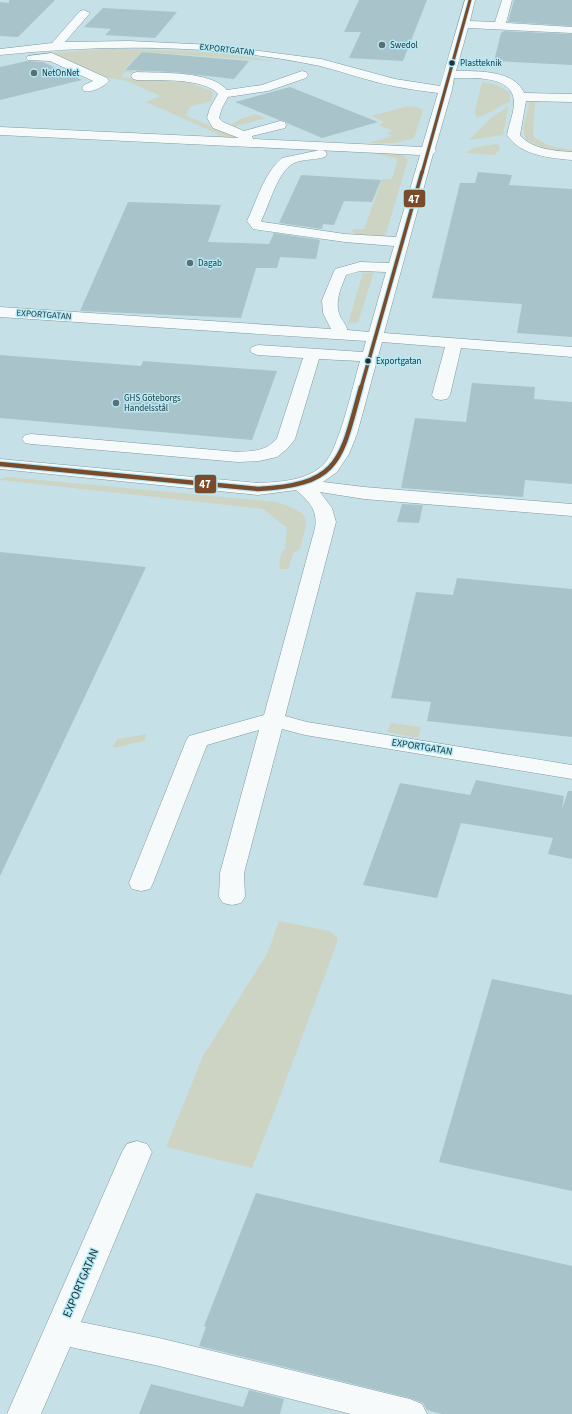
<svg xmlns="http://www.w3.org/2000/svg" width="572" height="1414" font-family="'Source Sans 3',sans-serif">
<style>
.green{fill:#ced4c3}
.building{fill:#a8c4ca}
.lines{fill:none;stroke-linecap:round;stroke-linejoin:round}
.minor-casing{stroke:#81989d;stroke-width:1}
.minor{fill:#f6fafb;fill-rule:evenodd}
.bus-1-far2-casing{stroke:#b6eaf6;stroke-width:4.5}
.bus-1-far1-casing{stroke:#b6eaf6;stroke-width:5.5}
.bus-1-casing{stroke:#b6eaf6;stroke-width:7}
.bus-1-far2{stroke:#7a4b2a;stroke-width:3}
.bus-1-far1{stroke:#7a4b2a;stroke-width:3.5}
.bus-1{stroke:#7a4b2a;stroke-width:4.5}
.poi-dot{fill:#586f75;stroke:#b6eaf6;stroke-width:1.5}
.bus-dot{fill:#1d3237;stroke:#b6eaf6;stroke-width:1.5}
.labels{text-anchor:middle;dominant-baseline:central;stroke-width:3;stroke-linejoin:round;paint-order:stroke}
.far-poi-label{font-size:9px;fill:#1d3237;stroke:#b6eaf6;text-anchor:start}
.far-street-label{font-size:9px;fill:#1d3237;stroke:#b6eaf6}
.bus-label{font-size:9px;fill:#1d3237;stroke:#b6eaf6;text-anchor:start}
.street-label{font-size:10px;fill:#1d3237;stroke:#b6eaf6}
.near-street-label{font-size:12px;fill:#1d3237;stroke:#b6eaf6}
.line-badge{stroke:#b6eaf6;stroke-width:1.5}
.badge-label{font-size:11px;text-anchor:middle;font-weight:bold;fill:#fff}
</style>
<rect width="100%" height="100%" fill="#c5e1e7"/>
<g class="green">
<path d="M109 49C163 50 219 50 272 61L142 52 123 70 133 71 132 73 125 72 121 77 191 83 211 91 213 95 211 101 190 107 187 114V116L238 138H217L215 137 220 135 146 102 160 96 127 81 104 77 48 53Z"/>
<path d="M482 82C493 83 503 86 510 94V102C499 105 486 117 476 117L475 111Z"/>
<path d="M530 100H539L541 102 535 103 533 134 535 138 550 146 572 150V153L548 150 526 140C520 128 528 112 530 100Z"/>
<path d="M408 106 416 107 423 110 414 138 396 143H368L392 136 387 133 393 131 378 125 384 122 371 116Z"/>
<path d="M508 107 503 135 469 140 492 117Z"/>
<path d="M255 114 266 118 234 127 231 125 238 120Z"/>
<path d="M496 144 500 146 499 151 494 155 465 153 476 147Z"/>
<path d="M369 152C381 152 400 150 408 160L385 236 357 235 352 232 353 229H364L382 179H392L398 159Z"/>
<path d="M374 272 358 322 348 324 363 273Z"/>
<path d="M7 477 277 502C312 514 309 516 300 549L294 552 288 569H280C279 561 279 555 285 549L287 528 263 509 0 480V479Z"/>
<path d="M391 723 421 727 418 738 387 732Z"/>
<path d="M147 734 144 741 113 748 117 739Z"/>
<path d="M279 921 330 931 337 938V943L276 1107 252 1168 166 1147 203 1056 268 952Z"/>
</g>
<g class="building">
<path d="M9 0H55L18 37 0 36V2L9 3Z"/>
<path d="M359 0H427L403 61 349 58 361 32H344Z"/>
<path d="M514 0H572V26L508 22Z"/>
<path d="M103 8 177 12 155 38 105 35 111 29 84 27Z"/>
<path d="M504 31 572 34V65L494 61 501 33Z"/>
<path d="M142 52 249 61 234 79 172 72 125 70Z"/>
<path d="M27 61 43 62 82 80 0 100V67Z"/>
<path d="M290 87 378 122 322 138 287 123 285 121 279 120 235 102Z"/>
<path d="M478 172 512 175 509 185 572 189V337L517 333 522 304 432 298 460 183H475Z"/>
<path d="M301 175 381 180 372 202 344 201 334 225 323 224 322 229 279 223Z"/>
<path d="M128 202 221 205 208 242 269 244 274 233 320 240 316 259 280 257 277 268H256L241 318 80 311Z"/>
<path d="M0 355 141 366 143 361 277 371 252 440 0 418Z"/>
<path d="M472 383 535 387 534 399 572 402V484L525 480 523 497 401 488 415 418 466 422Z"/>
<path d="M402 504 423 505 419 523 397 522Z"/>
<path d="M0 552 146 567 0 876Z"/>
<path d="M457 578 572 589V737L427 721 431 702 391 698 416 592 453 595Z"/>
<path d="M476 780 564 796 562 809 568 791H572V859L548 854 553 838 461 823 437 898 363 885 400 783 470 795Z"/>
<path d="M492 979 572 995V1191L439 1162Z"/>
<path d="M256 1193 572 1266V1414H442L427 1410 423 1403 410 1398 199 1346 206 1327 204 1326Z"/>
<path d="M151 1384 243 1407 249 1390 284 1399 280 1414H139Z"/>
</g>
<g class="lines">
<defs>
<g id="minor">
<path d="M465 0H475L470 21 495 22 502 0H512L506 23 572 27V33L468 28 456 71C477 71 515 70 524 93L572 94V102L526 101 520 135C531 149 555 151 572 152V160C549 158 520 155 507 135 509 124 514 113 514 102 513 75 473 78 454 78L452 90 435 149 436 151 433 154 384 333 572 347V357L461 348 450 395 447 399 441 400 435 399 432 395 445 347 382 342 357 434 349 454 337 472 323 482 364 487 572 504V516L364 499 320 492 332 508 336 522 285 716 307 722 572 765V779L305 735 282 729 244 873 245 897 241 903 232 905 223 903 219 897 220 873 259 730 207 745 153 883 150 889 141 891 132 889 129 883 186 741 189 736 264 715 315 528C318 510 309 501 296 490L258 495 0 469V459L258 483C280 482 307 481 324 464 339 449 353 385 360 361L319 359 295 439 292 443 287 449 277 457 259 461 238 462 31 444 25 443 22 439 25 435 31 434 238 452C254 451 267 451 277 438L303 358 258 355 252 353 250 350 252 347 258 345 363 352 366 341 0 317V307L331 329 323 313 322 300 335 269 360 262 389 263 394 246 345 242 253 229 247 221C257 200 264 173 282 158L320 150 325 151 327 154 325 157C315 160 303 159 294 163 278 170 269 206 261 221L263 222 345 234 396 237 420 155 0 135V127L239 138 213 128 207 118 210 108 218 94C205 78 157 80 137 80L133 79 131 76 133 73 137 72C160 73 212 71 227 90L262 85 302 71 306 72 308 75 306 78 268 91 228 97 222 108 219 118 223 122 244 131 280 121 285 122 286 125 285 128 252 136 253 139 422 147 438 93C423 91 407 89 393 86 368 81 344 72 320 66 215 44 106 44 0 55V49L52 43 80 11 84 10 90 13 65 42 129 41 213 45 321 59 395 79 440 86ZM360 271 386 272 369 332 347 330C347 325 342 321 340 316 334 302 341 288 346 275Z"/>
<path d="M52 53 107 78 109 81C104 87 91 93 84 91L82 88 84 85 93 81 50 61 28 60 26 58 28 56Z"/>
<path d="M137 1141 147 1144 152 1152 81 1322 159 1338 410 1399 422 1404 427 1414H351L159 1366 70 1347 41 1414H7L122 1152 127 1144Z"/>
</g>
</defs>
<use href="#minor" class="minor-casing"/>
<use href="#minor" class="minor"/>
<defs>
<path id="bus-1-far2" d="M422 173 470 0"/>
<path id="bus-1-far1" d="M361 388 422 172"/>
<path id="bus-1" d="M0 464 258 489C342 485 341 458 361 387"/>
</defs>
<use href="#bus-1-far2" class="bus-1-far2-casing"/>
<use href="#bus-1-far1" class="bus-1-far1-casing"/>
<use href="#bus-1" class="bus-1-casing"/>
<use href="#bus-1-far2" class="bus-1-far2"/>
<use href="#bus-1-far1" class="bus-1-far1"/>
<use href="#bus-1" class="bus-1"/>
</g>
<g class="poi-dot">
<circle cx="382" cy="45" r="4"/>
<circle cx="34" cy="73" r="4"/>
<circle cx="190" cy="263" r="4"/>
<circle cx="116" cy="403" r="4"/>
</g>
<g class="bus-dot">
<circle cx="452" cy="63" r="3.5"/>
<circle cx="368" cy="361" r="3.5"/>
</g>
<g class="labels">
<g class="far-poi-label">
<text x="390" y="45">Swedol</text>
<text x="42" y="73">NetOnNet</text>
<text x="198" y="263">Dagab</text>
<text x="124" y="398">GHS Göteborgs<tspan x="124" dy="10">Handelsstål</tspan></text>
</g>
<g class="far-street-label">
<text transform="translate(227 50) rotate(6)">EXPORTGATAN</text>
<text transform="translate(44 315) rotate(4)">EXPORTGATAN</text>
</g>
<g class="bus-label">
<text x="460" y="63">Plastteknik</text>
<text x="376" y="361">Exportgatan</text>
</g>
<g class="street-label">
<text transform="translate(422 747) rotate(9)">EXPORTGATAN</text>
</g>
<g class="near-street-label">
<text transform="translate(81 1283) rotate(-67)">EXPORTGATAN</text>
</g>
</g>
<g class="line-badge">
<rect x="403" y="189" width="23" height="19" rx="4" fill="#7a4b2a"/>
<rect x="194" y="474" width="23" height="20" rx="4" fill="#7a4b2a"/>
</g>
<g class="badge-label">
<text x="414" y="203">47</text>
<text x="205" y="488">47</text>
</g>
</svg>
